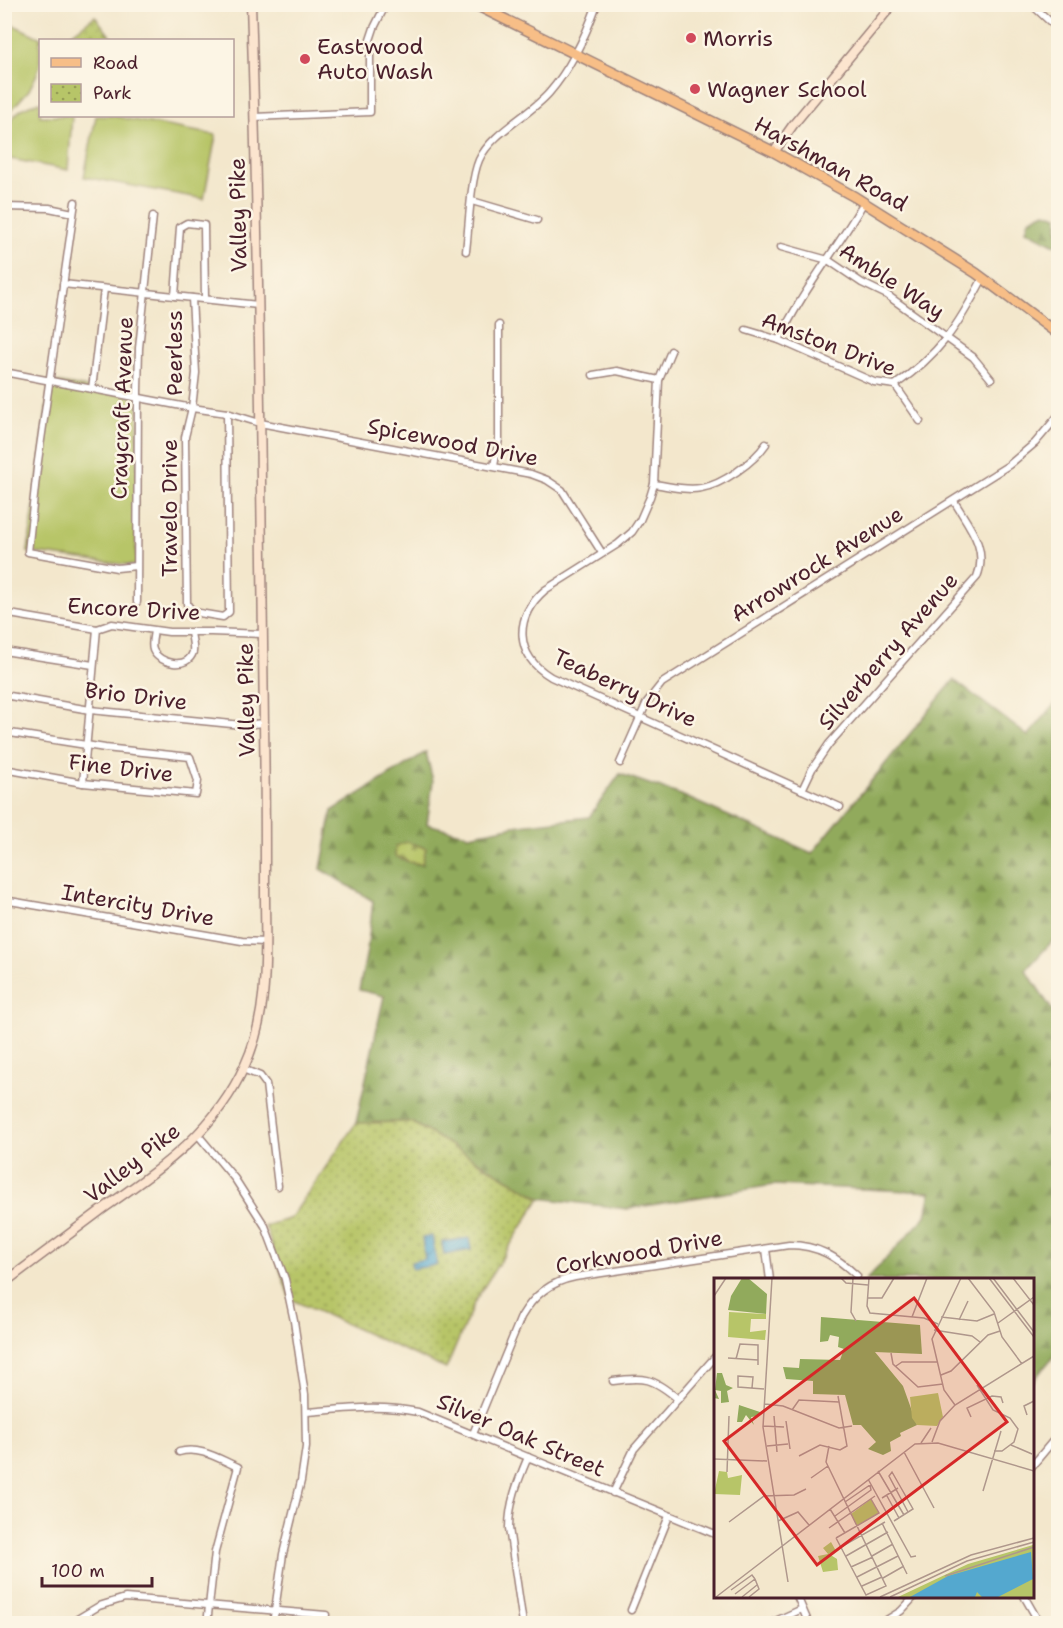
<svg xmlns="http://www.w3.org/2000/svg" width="1063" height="1628" font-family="'Shantell Sans',sans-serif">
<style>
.grass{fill:#b7c568;stroke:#80724a;stroke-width:1.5}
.forest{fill:url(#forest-firs);stroke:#6e6444;stroke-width:1.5}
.cemetery{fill:url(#cemetery-stones);stroke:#80724a;stroke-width:1.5}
.park{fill:url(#park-dots);stroke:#80724a;stroke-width:1.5}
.water{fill:url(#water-waves);stroke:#4f647d;stroke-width:1.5}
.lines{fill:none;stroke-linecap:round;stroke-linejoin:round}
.street-casing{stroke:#9e837c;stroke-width:9}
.secondary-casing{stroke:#9e837c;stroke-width:11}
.primary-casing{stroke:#9e837c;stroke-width:12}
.street{stroke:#fff;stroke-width:6}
.secondary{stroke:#fce5cf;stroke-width:8}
.primary{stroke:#f7be87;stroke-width:9}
.poi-dot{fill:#d1495b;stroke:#fcf5e5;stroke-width:2}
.labels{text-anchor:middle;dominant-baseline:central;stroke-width:5;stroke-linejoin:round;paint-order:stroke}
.poi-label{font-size:22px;fill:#4a1f2b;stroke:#fcf5e5;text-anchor:start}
.street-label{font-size:22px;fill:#4a1f2b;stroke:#fcf5e5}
.inset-road{fill:none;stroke:#af978c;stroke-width:1.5}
.view{fill:#d62828;fill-opacity:0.15;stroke:#d62828;stroke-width:3}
.inset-edge{fill:none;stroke:#4a1f2b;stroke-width:3}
</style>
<defs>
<pattern id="forest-firs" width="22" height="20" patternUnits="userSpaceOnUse" patternTransform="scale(1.5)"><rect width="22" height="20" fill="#91aa5c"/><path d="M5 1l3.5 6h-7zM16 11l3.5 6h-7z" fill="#788a4c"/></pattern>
<pattern id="cemetery-stones" width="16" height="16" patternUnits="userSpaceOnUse" patternTransform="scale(1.5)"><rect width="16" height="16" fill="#b7c568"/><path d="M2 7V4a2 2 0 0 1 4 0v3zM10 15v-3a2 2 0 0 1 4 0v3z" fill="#979f56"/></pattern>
<pattern id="park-dots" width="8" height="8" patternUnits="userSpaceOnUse" patternTransform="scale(1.5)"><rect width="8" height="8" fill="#b7c568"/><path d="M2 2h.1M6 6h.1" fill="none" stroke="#979f56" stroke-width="1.8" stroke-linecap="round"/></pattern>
<pattern id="water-waves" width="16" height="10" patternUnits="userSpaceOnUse" patternTransform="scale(1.5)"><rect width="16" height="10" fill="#54a8cf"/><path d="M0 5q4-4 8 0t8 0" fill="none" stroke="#4888a8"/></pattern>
</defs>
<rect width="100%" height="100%" fill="#fcf5e5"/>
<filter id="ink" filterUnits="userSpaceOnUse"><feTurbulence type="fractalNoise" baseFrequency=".0167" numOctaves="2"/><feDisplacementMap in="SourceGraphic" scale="12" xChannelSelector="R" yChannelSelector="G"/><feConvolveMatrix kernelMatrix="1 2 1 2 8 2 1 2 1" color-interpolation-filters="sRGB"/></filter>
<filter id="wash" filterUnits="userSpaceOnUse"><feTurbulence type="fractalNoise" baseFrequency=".008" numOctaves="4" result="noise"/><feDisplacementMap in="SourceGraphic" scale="24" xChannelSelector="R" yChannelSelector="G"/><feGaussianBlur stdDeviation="1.35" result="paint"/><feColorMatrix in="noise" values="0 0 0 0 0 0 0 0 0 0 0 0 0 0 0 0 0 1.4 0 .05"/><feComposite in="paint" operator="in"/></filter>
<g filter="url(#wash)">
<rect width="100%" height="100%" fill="#f3e7cc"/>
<g class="grass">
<path d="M5 21 45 40H40V65L36 76 29 90 5 117Z"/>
<path d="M40 102V116H72L68 170 5 158C4 128 9 109 40 102Z"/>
<path d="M96 116H112L216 135 204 199 84 177Z"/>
<path d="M50 381 138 397 136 566 28 552Z"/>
</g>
<g class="forest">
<path d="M1045 212 1058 216V245L1053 244 1026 230 1029 220Z"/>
<path d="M954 680 1028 736 1058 700V935L1026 970 1058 1019V1351L1032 1382V1280H866L926 1216 931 1192 773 1185 627 1209 540 1198 411 1122 356 1123 384 996 359 990 367 951 373 901 321 869 332 811 426 752 433 781 427 824 469 835 520 825 589 817 620 774 681 795 812 853Z"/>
</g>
<path class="cemetery" d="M407 842 426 848 422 864 409 862 395 856 396 846Z"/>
<g class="park">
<path d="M95 16 113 40H68L66 38Z"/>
<path d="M411 1122 540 1198 475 1301 446 1369 290 1299 265 1226 291 1218 356 1123Z"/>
</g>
<g class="water">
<path d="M432 1236 437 1265 412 1269 411 1262 425 1259 422 1238Z"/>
<path d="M469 1238 471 1250 444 1255 442 1242Z"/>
</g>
</g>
<g filter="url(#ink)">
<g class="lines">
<defs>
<g id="street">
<path d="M1031 4 1058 29"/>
<path d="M254 117 370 112V40L374 28 386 4"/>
<path d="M472 201 537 220"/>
<path d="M75 202 37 468 28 552 117 568 136 566"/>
<path d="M4 207 49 208 73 213"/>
<path d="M781 247 828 260 862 283 887 295 973 357 991 379"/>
<path d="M466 251C469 227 470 181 479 160 491 133 530 115 549 93 570 69 586 35 597 4"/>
<path d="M63 284 258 305"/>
<path d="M175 296 180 227 187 223 204 225 205 299"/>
<path d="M192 298 196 373 192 408 185 437 187 604 193 612 223 617 229 612 227 413"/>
<path d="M746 330 779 340 874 382 895 385 920 421"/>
<path d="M779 340C802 291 837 249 864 202"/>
<path d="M671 351 659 380 654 484 650 497 640 520 632 532 618 544 545 590C514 617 514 655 551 677L840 807"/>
<path d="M4 372 192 408 227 413 260 423 531 474 547 480 562 490 602 553"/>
<path d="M593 375 617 371 659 380"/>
<path d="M895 385C940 354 958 326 983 278"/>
<path d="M92 389 104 289"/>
<path d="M494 466 499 439V325"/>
<path d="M654 484C669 486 686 491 701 488 722 485 754 462 766 444"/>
<path d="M137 602 138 391 139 348 153 216"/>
<path d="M4 613 97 629 112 624 169 632H211L263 634"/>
<path d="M154 631C153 637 151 645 153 650 159 664 188 670 193 652 194 647 192 639 191 633"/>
<path d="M4 651 93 665"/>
<path d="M4 695 90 710 242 725 264 723"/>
<path d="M4 732 105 748 190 757 198 781 196 794 83 783 4 769"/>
<path d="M620 763 647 702 662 683 1009 465 1035 443 1058 416"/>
<path d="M83 783 97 629"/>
<path d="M802 790 812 769 829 744 977 577C989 548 968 525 954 501"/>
<path d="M4 900 242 941 265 942"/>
<path d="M243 1069 260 1076 266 1084 278 1186"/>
<path d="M198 1135 235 1179 265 1226 285 1279 294 1321 305 1395 306 1447 301 1481 283 1554 273 1624"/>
<path d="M766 1249 770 1280"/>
<path d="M613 1381C645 1376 653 1378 678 1399"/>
<path d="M306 1412C346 1409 378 1404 418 1412L715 1534"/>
<path d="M473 1434 521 1317C534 1295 550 1282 575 1277L789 1245C818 1245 837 1257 857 1276"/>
<path d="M179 1452C200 1446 219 1459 238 1467L215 1552 207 1624"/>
<path d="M1032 1466 1058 1435"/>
<path d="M613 1493 634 1449 715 1357"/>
<path d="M797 1596 809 1624"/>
<path d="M1024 1596 1040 1624"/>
<path d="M631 1610 669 1516"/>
<path d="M69 1624 99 1606 125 1598 326 1615"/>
<path d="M523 1624 509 1528C509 1502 518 1481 528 1457"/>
<path d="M769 1624 802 1609"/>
<path d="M880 1624 901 1611 915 1596"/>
</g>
<g id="secondary">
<path d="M774 152 793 125 893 4"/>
<path d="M4 1283C36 1259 68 1235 100 1211 159 1169 214 1134 245 1065 270 1011 265 950 265 893 265 837 265 781 264 725 261 485 259 244 251 4"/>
</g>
<path id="primary" d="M474 4 774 152 855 197 976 273 1058 334"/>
</defs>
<use href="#street" class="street-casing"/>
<use href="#secondary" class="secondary-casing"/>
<use href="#primary" class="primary-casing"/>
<use href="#street" class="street"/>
<use href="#secondary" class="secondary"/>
<use href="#primary" class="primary"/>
</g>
</g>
<g class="poi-dot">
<circle cx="691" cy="38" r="6"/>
<circle cx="305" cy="59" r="6"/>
<circle cx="695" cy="89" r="6"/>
</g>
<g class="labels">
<g class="poi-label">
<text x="703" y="38">Morris</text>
<text x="317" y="46">Eastwood<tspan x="317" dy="25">Auto Wash</tspan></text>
<text x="707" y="89">Wagner School</text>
</g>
<g class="street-label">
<text transform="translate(831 164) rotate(29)">Harshman Road</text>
<text transform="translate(238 215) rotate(-91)">Valley Pike</text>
<text transform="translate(892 281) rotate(33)">Amble Way</text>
<text transform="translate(829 344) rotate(21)">Amston Drive</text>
<text transform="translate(174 353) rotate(-90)">Peerless</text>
<text transform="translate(122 408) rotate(-88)">Craycraft Avenue</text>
<text transform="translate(453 442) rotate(11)">Spicewood Drive</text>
<text transform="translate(169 508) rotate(-90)">Travelo Drive</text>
<text transform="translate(817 564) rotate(-32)">Arrowrock Avenue</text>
<text transform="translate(134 609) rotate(3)">Encore Drive</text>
<text transform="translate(888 651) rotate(-49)">Silverberry Avenue</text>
<text transform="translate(625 688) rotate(25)">Teaberry Drive</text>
<text transform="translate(136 696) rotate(7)">Brio Drive</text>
<text transform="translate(246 700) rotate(-91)">Valley Pike</text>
<text transform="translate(121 768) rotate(7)">Fine Drive</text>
<text transform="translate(138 905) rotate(10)">Intercity Drive</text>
<text transform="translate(132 1163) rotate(-38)">Valley Pike</text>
<text transform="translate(639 1252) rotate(-10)">Corkwood Drive</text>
<text transform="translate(521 1435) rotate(23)">Silver Oak Street</text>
</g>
</g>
<g transform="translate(714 1278)">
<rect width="320" height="320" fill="#f3e7cc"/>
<path d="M15 34 52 36V41H37L36 54 52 52 51 62 14 59ZM5 193 13 194 14 200 28 197 26 217 0 216ZM157 221 165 235 143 248 137 236ZM117 264 122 273 115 276 123 281 124 292 109 294 104 278 114 276 109 270ZM319 267V319H184L254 286Z" fill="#b7c568"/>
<path d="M28 0H34L53 16 52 36 14 32 17 18ZM107 39 206 47 208 76 161 74 189 108 203 147 186 155 187 158 176 164 177 173 169 177 154 171 162 164 147 147H139L131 117 99 116V103L72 101 69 89 85 90 86 81 126 82 130 71 124 69 125 59 116 57 114 63 106 64ZM3 95H8L12 107 19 110 13 113 15 124 7 125V113L1 112 5 121 0 120ZM25 127 46 134 45 138 37 139 40 147 32 137 28 144H23Z" fill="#91aa5c"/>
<path d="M224 115 229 139 223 148 203 147 198 140 196 119Z" fill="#b7c568"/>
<path d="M317 274 319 301 284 319H268L263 314 261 319H196L234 298Z" fill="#54a8cf"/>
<path class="inset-road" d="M58 0 49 149 74 304M127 0 132 5 154 7M139 0 137 34 142 43M155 0 153 28 156 35 210 40 224 46M254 0 280 34 288 59 308 86M275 0 320 59M279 0 320 54M299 0 320 27M0 18 12 0M153 20H168L180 0M198 39 213 0M227 39 263 43 280 36M245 42 254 23M284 45 320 19M220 52 258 58 266 64M177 75 179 86 204 109 229 106M14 80 44 82M22 81 26 66 44 67V87M182 88 188 84H223M227 97 237 93 274 57 286 53M263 107 279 132 296 140 304 151 300 164 288 173H280M38 110 39 99 24 98V109L50 111M51 126 69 128 125 150 138 148M241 127 230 112 218 61 247 0M78 132 85 122 125 124M313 137 310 128 320 123M60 138 63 174M257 139 253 130 278 118 287 119 289 125M72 143 76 171M49 148 70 149M218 164 226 143 241 127 320 78M207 165 217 150M297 167 318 176M53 168 74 166M115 168 112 184 172 308 152 317 122 260M190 174 220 230M85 178 106 167 126 172 133 168 124 118M0 181 53 183M164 193 190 237M13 194 15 138M97 200 114 188M154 201 197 279 202 278M269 213 287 153M173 218 185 240M168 220 184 210M116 231 131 255M121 238 157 212 156 207 131 224M64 243 84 234 95 247M180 243 199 231 178 194 175 198 194 234M15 244 50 218 80 217 92 211M168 245 193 296M115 250 161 218M122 260 165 235 157 221M127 269 171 244M132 278 174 254M158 278 179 266M137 289 159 279M231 298 320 269M143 299 184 278M169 300 190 288M148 308 168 299M17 312 38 297 41 301M21 316 41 301M2 319 201 166 224 165 320 193M28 319 43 307M35 319 45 311 41 301M166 319 257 277 320 260M176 319 253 283 320 264"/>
<path class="view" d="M200 20 293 144 103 287 10 163Z"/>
<rect width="320" height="320" class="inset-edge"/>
</g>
<rect width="1063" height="1628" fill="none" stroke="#fcf5e5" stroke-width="24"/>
<rect x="39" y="39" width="195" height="78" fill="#fcf5e5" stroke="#b59f9b" stroke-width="1.5"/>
<rect x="51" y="58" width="30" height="9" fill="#f7be87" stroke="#b59f9b" stroke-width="1.5"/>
<text x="93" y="69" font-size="18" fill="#4a1f2b">Road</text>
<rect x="51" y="84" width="30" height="18" fill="url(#park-dots)" stroke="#b59f9b" stroke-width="1.5"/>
<text x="93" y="99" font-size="18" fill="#4a1f2b">Park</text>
<path d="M42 1577v9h110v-9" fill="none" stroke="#4a1f2b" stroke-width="3"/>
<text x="51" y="1577" font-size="18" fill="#4a1f2b" stroke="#fcf5e5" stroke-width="4.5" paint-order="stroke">100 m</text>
</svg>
